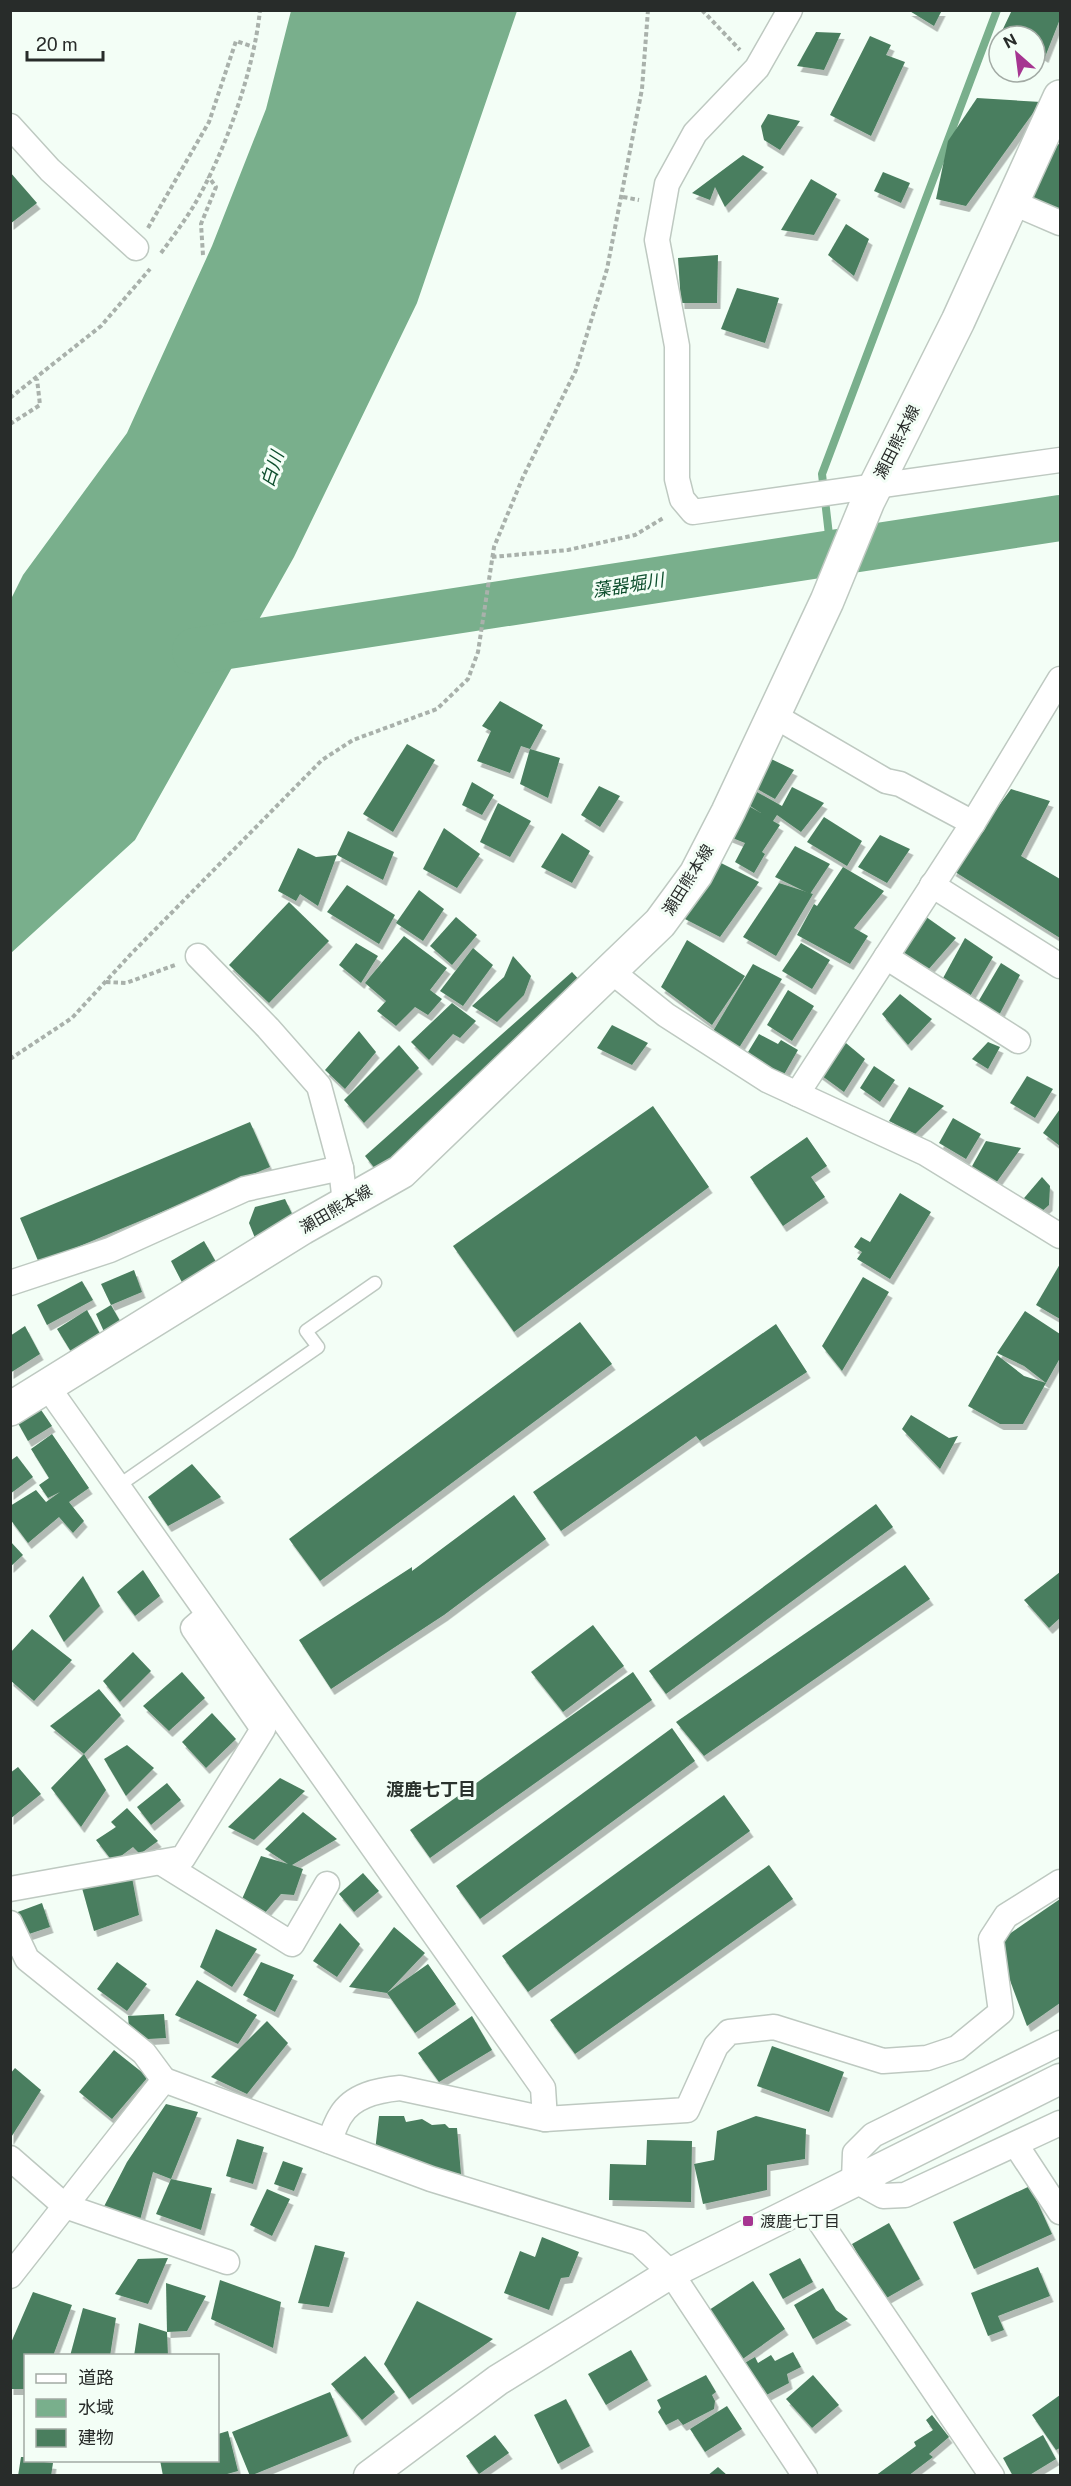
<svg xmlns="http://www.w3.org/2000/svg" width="1071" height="2486" font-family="'Public Sans','Noto Sans JP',sans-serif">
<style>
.water{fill:#79af8c}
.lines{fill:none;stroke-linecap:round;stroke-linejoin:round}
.stream{stroke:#79af8c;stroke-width:8}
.river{stroke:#79af8c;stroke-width:46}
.building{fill:#4a7e5e;filter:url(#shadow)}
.service-casing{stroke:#bec9c1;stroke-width:15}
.minor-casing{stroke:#bec9c1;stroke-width:27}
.tertiary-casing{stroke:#bec9c1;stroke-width:33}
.secondary-casing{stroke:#bec9c1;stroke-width:36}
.path{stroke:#a9b1ab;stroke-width:4;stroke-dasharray:4.5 3;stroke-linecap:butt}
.service{stroke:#fff;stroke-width:12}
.minor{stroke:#fff;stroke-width:24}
.tertiary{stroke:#fff;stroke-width:30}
.secondary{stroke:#fff;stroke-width:33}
.poi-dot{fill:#a63591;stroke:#f3fef6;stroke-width:2}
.labels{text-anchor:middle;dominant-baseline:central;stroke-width:6;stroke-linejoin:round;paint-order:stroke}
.street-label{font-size:16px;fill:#282c2a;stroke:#f3fef6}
.poi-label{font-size:16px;fill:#282c2a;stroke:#f3fef6;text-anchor:start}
.water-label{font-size:18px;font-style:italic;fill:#0e4f2e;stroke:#f3fef6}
.neighbourhood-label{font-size:18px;font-weight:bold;fill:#2a322d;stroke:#f3fef6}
</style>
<defs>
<filter id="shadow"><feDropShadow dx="3.5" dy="6" stdDeviation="0" flood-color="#0004"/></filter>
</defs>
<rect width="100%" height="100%" fill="#f3fef6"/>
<path class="water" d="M291 11H517L417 303 294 557 135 840 11 953V599L23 575 127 433 212 246 266 109Z"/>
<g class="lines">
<path class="stream" d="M829 535 822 474 997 10"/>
<path class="river" d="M195 651 1060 518"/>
</g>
<g class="building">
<path d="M908 10H942L934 26Z"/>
<path d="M1012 10H1060V19L1045 57 1035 51V36H1011L1002 31Z"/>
<path d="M816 32 841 33 824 70 797 66Z"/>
<path d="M870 36 891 45 886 55 905 62 871 136 830 115Z"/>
<path d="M977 98 1041 102 966 206 936 199 948 141Z"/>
<path d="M768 114 800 121 780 150 764 140 761 126Z"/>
<path d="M1058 144 1060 145V221L1026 206Z"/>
<path d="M743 155 764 167 725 207 715 187 710 200 692 193Z"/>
<path d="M10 172 37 203 10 224Z"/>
<path d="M883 172 910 183 901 203 874 191Z"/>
<path d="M811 179 837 194 814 235 781 230Z"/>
<path d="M846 224 869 239 854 276 828 255Z"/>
<path d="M718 255 717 303H681L678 258Z"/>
<path d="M737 288 779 298 765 343 721 329Z"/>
<path d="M500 701 543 725 530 749 521 746 510 773 477 761 491 731 482 726Z"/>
<path d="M407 744 435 760 393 832 363 814Z"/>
<path d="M530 749 560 758 548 798 520 784Z"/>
<path d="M767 757 794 770 775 799 750 785Z"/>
<path d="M472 782 494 795 482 815 462 805Z"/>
<path d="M599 786 620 796 600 827 581 815Z"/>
<path d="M748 787 782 806 792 787 824 803 801 832 777 815 773 821 780 825 762 852 765 854 754 873 735 862 745 843 725 835 745 804 761 813 741 800Z"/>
<path d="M1011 789 1050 801 1021 856 1060 879V938L952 870Z"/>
<path d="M498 803 531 821 510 857 480 842Z"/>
<path d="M824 817 862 841 847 866 807 842Z"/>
<path d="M444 828 480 854 457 888 423 869Z"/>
<path d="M348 831 394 852 383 880 337 855Z"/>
<path d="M562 833 590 851 572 883 541 867Z"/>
<path d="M880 835 910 849 887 883 858 867Z"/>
<path d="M795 846 830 864 810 894 775 877Z"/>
<path d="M298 848 316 857 337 855 318 906 300 894 296 901 278 891Z"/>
<path d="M719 862 759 882 720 937 683 918Z"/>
<path d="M843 867 884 891 854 928 868 936 850 964 797 935 814 904 817 906Z"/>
<path d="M779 883 813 894 776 956 743 937Z"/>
<path d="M347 885 395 915 379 944 327 912Z"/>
<path d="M419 890 444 909 423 941 396 923Z"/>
<path d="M289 902 329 941 269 1003 229 965Z"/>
<path d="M922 914 956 938 928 970 889 952Z"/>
<path d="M456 917 477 935 452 965 430 946Z"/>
<path d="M404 936 447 968 430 990 442 999 428 1015 415 1007 396 1026 377 1011 386 1001 365 983Z"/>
<path d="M965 938 993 957 969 998 942 980Z"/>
<path d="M687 940 745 976 712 1025 661 987Z"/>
<path d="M356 943 378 956 361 983 339 965Z"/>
<path d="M801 943 830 960 812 989 782 971Z"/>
<path d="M473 948 493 965 463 1006 440 991Z"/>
<path d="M513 956 531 976 524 995 497 1022 472 1006 504 977Z"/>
<path d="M1001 963 1020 975 996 1021 975 1007Z"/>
<path d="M753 964 782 979 737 1051 712 1033Z"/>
<path d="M572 972 583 984 380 1175 365 1156Z"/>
<path d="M788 990 814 1006 792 1041 767 1025Z"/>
<path d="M900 994 932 1019 908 1045 882 1014Z"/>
<path d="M452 1003 476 1021 460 1038 453 1034 429 1060 411 1042Z"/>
<path d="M612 1025 648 1043 632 1065 597 1048Z"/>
<path d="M359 1031 376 1052 345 1089 325 1070Z"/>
<path d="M759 1034 778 1044 781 1040 798 1050 782 1078 745 1057Z"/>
<path d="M840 1038 865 1059 844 1092 818 1073Z"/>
<path d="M988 1042 1000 1047 988 1069 972 1059Z"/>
<path d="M399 1045 419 1068 364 1123 344 1100Z"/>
<path d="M874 1066 895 1080 880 1102 860 1088Z"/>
<path d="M1027 1076 1053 1089 1035 1118 1010 1103Z"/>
<path d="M909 1087 944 1106 915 1134 889 1121Z"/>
<path d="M653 1106 709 1187 514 1332 453 1246Z"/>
<path d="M1060 1109V1146L1043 1133Z"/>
<path d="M953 1118 981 1134 966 1159 939 1143Z"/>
<path d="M250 1122 270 1167 39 1263 20 1218Z"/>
<path d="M807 1137 827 1166 811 1177 825 1197 783 1226 750 1177Z"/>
<path d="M986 1141 1021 1148 996 1183 971 1168Z"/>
<path d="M1042 1177 1050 1186 1049 1205 1040 1213 1019 1204Z"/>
<path d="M900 1193 931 1212 890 1279 857 1259 862 1252 854 1247 861 1237 870 1242Z"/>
<path d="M285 1199 295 1220 257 1243 249 1223 255 1207Z"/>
<path d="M204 1241 220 1269 185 1288 171 1261Z"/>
<path d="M1060 1264V1319L1036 1305Z"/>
<path d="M134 1270 142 1292 111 1305 101 1284Z"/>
<path d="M863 1277 889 1292 842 1371 822 1346Z"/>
<path d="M82 1281 93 1300 47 1325 37 1305Z"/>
<path d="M111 1305 124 1328 106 1336 96 1314Z"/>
<path d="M87 1310 103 1339 73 1355 57 1329Z"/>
<path d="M1025 1311 1060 1334V1358L1046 1383 1024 1366 997 1353Z"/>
<path d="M580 1322 612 1364 320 1581 289 1539Z"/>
<path d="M776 1324 807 1372 700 1441 696 1436 561 1531 533 1492Z"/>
<path d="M25 1326 40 1354 10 1373V1336Z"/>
<path d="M997 1355 1024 1376 1046 1383 1023 1424H1000L968 1406Z"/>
<path d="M37 1404 52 1426 28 1441 14 1416Z"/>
<path d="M911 1415 949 1438 958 1436 940 1469 902 1429Z"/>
<path d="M52 1434 89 1488 69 1502 84 1521 73 1533 59 1517 28 1543 10 1519V1506L36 1490 46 1502 60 1492 48 1498 39 1485 49 1478 31 1449Z"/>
<path d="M17 1456 33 1477 10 1494V1461Z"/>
<path d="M192 1464 221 1497 168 1526 148 1497Z"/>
<path d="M514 1495 546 1539 444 1615 331 1689 299 1640 412 1567V1571Z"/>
<path d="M876 1504 893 1527 666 1694 649 1671Z"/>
<path d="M10 1541 23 1555 10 1567Z"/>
<path d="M905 1565 930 1599 704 1756 676 1722Z"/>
<path d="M143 1570 160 1596 135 1616 117 1592Z"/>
<path d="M1060 1572V1618L1049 1628 1024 1600Z"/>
<path d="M83 1576 100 1606 64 1642 49 1616Z"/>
<path d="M593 1625 624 1666 563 1712 531 1672Z"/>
<path d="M32 1629 72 1660 34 1701 10 1680V1653Z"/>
<path d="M133 1652 151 1671 120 1702 103 1681Z"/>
<path d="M182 1672 205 1698 169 1731 143 1706Z"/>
<path d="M633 1672 652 1700 430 1858 410 1830Z"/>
<path d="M99 1689 121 1715 84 1754 50 1726Z"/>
<path d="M212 1713 236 1739 206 1768 182 1742Z"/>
<path d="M672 1728 695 1761 480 1919 456 1886Z"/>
<path d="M127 1745 154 1768 126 1796 104 1759Z"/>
<path d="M84 1754 106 1790 81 1827 51 1788Z"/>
<path d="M18 1767 41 1794 10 1819V1773Z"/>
<path d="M280 1778 305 1791 254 1840 228 1827Z"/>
<path d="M167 1783 181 1800 151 1825 137 1807Z"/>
<path d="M724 1795 750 1831 528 1992 502 1956Z"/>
<path d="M127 1808 158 1841 140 1854 133 1847 113 1862 96 1840 116 1827 111 1822Z"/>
<path d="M303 1812 337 1839 292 1865 303 1869 294 1895 281 1894 264 1914 242 1899 261 1856 288 1864 265 1849Z"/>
<path d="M769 1865 793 1899 575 2054 550 2020Z"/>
<path d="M130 1867 139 1915 94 1931 82 1888Z"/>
<path d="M363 1873 379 1891 354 1912 339 1894Z"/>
<path d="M1060 1899V2003L1027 2026 996 1943Z"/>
<path d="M42 1903 50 1927 23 1936 15 1913Z"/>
<path d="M340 1923 360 1944 337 1977 313 1961Z"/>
<path d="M394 1927 425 1953 387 1993 428 1964 456 2004 415 2033 387 1993 349 1987Z"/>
<path d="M216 1929 257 1949 232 1987 200 1967Z"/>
<path d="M117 1962 147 1984 127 2011 97 1989Z"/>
<path d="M261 1962 294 1975 275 2012 243 1995Z"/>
<path d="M197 1980 257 2015 238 2044 175 2015Z"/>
<path d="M164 2014 166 2038 130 2040 128 2016Z"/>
<path d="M472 2016 492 2050 439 2082 418 2053Z"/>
<path d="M267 2021 288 2043 247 2094 211 2077Z"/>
<path d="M772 2046 844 2072 829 2112 757 2086Z"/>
<path d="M114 2050 148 2077 112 2119 79 2092Z"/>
<path d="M15 2068 41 2090 10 2139V2074Z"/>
<path d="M166 2104 198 2112 171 2179 153 2172 140 2220 98 2218 127 2162Z"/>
<path d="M379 2116H404L406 2122 422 2119 432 2125 445 2124 449 2128H457L461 2174 423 2170 375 2151Z"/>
<path d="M756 2116 806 2129 805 2159 767 2165V2190L703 2204 694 2164 714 2160 717 2131Z"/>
<path d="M237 2139 264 2147 253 2184 226 2176Z"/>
<path d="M647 2140 692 2141 691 2202 609 2200 610 2164 646 2165Z"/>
<path d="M283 2161 303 2168 294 2191 274 2184Z"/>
<path d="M171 2179 212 2188 201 2230 156 2214Z"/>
<path d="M1030 2186 1052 2234 974 2269 953 2222Z"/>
<path d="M267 2189 290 2199 272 2236 250 2225Z"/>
<path d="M889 2223 920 2279 883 2300 852 2244Z"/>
<path d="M542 2237 579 2252 569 2277 561 2278 549 2310 504 2293 520 2251 535 2257Z"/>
<path d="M315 2245 345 2252 329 2307 298 2303Z"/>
<path d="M168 2258 148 2304 115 2294 138 2259Z"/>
<path d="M800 2258 813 2282 783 2299 769 2274Z"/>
<path d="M1038 2267 1050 2296 998 2316 1004 2330 988 2336 971 2293Z"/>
<path d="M220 2280 281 2302 273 2348 211 2319Z"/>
<path d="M753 2281 785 2329 737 2363 703 2314Z"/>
<path d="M166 2283 206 2296 187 2331 167 2332Z"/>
<path d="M823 2288 836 2310 848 2319 813 2339 794 2305Z"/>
<path d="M33 2292 72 2305 53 2356H26V2389H10V2345Z"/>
<path d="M417 2301 493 2339 409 2399 384 2364Z"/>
<path d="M83 2308 116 2318 110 2356H70Z"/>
<path d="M139 2323 167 2332 168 2356H134Z"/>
<path d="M631 2350 648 2380 606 2405 588 2374Z"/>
<path d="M793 2352 801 2367 787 2374 789 2383 759 2399 738 2367 755 2357 758 2363 771 2355 775 2361Z"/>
<path d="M365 2356 395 2392 362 2420 331 2384Z"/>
<path d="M706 2375 716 2392 712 2395 715 2401 714 2409 683 2425 678 2419 666 2425 658 2412 661 2408 657 2400Z"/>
<path d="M813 2375 839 2405 812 2428 786 2399Z"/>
<path d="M330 2392 348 2436 250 2476 232 2432Z"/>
<path d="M1060 2395V2448L1056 2450 1032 2415Z"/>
<path d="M566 2399 590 2446 558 2464 534 2415Z"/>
<path d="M727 2406 742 2429 705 2452 690 2429Z"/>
<path d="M932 2415 949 2437 929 2454 933 2457 908 2476H875L916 2446 914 2442 933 2430 926 2420Z"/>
<path d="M228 2431 238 2471 220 2476H163L160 2460H218V2434Z"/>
<path d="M495 2435 509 2453 479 2474 466 2456Z"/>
<path d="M1043 2435 1056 2459 1028 2476H1013L1003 2458Z"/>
<path d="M21 2457H26V2460L53 2463 51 2476H18Z"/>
<path d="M718 2467 728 2476H707Z"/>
</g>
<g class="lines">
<defs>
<path id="service" d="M118 1486 318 1347 306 1331 375 1283"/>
<g id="minor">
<path d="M790 10 757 68 695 133 667 184 657 240 677 346V479L682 499 693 512 1060 460"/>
<path d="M10 126 50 170 136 248"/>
<path d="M1011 202 1060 223"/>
<path d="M773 715 886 781 900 784 973 823"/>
<path d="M932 885 1060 966"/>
<path d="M198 956 268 1028 319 1086 341 1168 345 1203"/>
<path d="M886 957 1018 1041"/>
<path d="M611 971 666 1015 767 1080 925 1153 1060 1236"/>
<path d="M797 1094 973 823 1060 679"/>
<path d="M10 1283 110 1250 245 1189 341 1168"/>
<path d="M47 1386 543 2088 545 2119"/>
<path d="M160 1862 292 1944 327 1884"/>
<path d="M10 1889 183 1858 263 1729 193 1628 208 1615"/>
<path d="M10 1923 27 1959 144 2053 164 2080"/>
<path d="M1060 2043 873 2135 855 2153 854 2180 883 2196 905 2195 1060 2123"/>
<path d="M329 2141C333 2133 336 2122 341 2115 353 2095 379 2090 400 2088L545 2119 687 2110 716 2046 729 2032 774 2027 883 2061 927 2058 957 2048 1001 2012 991 1939 1006 1916 1060 1882"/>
<path d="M1016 2145 1060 2212"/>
<path d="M10 2158 65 2206 227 2262"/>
<path d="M808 2204 992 2476"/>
<path d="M10 2276 164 2080 431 2179 639 2243 671 2273 805 2476"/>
</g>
<path id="tertiary" d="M369 2476 498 2380 671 2273 1060 2079"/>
<path id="secondary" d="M10 1409 302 1228 401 1172 660 923 696 874 728 812 827 601 868 501 958 321 1060 97"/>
</defs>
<use href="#service" class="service-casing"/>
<use href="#minor" class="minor-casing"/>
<use href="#tertiary" class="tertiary-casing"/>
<use href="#secondary" class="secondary-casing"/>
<g class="path">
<path d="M702 10 740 50"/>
<path d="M623 197 639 200"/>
<path d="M148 228 209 122 236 41 254 47"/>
<path d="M161 253C172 238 183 223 193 207 224 155 254 71 260 10"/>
<path d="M203 255 201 224 216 187 208 176"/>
<path d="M10 398 101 326 150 269"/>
<path d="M10 424 40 405 37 379"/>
<path d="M492 557 568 550 635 535 665 517"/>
<path d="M106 982 126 983 175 965"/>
<path d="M10 1059 72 1018 130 955 322 760 353 740 437 709 468 679 478 652 494 547 523 477 576 370 607 269 642 89 648 10"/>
</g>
<use href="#service" class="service"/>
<use href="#minor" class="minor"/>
<use href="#tertiary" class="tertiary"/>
<use href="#secondary" class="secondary"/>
</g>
<rect class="poi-dot" x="742" y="2215" width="12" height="12" rx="3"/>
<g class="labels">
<g class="street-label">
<text transform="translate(897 442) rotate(-63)">瀬田熊本線</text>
<text transform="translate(688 880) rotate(-58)">瀬田熊本線</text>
<text transform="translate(336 1209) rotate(-30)">瀬田熊本線</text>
</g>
<g class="poi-label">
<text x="760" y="2221">渡鹿七丁目</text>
</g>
<g class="water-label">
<text transform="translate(272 469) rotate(-72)">白川</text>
<text transform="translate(628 585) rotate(-9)">藻器堀川</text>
</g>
<g class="neighbourhood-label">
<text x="431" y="1789">渡鹿七丁目</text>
</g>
</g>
<rect width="1071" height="2486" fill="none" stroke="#282c2a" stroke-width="24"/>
<rect x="24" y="2354" width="195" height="108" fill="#f3fef6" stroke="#a2aaa4" stroke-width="1.5"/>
<rect x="36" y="2374" width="30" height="9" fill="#ffffff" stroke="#a2aaa4" stroke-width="1.5"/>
<text x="78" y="2384" font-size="18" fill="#282c2a">道路</text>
<rect x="36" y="2399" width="30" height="18" fill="#79af8c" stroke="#a2aaa4" stroke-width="1.5"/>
<text x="78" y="2414" font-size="18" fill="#282c2a">水域</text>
<rect x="36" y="2429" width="30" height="18" fill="#4a7e5e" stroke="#a2aaa4" stroke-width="1.5"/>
<text x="78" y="2444" font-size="18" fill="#282c2a">建物</text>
<g transform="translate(1017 54) rotate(332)"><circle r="28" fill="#f3fef6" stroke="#a2aaa4" stroke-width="1.5"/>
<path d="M0-4.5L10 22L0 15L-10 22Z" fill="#a63591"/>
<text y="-9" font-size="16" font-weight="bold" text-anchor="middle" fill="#282c2a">N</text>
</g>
<path d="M27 51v9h76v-9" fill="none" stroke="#282c2a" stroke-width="3"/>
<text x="36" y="51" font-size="18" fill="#282c2a" stroke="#f3fef6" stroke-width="4.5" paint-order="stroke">20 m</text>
</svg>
